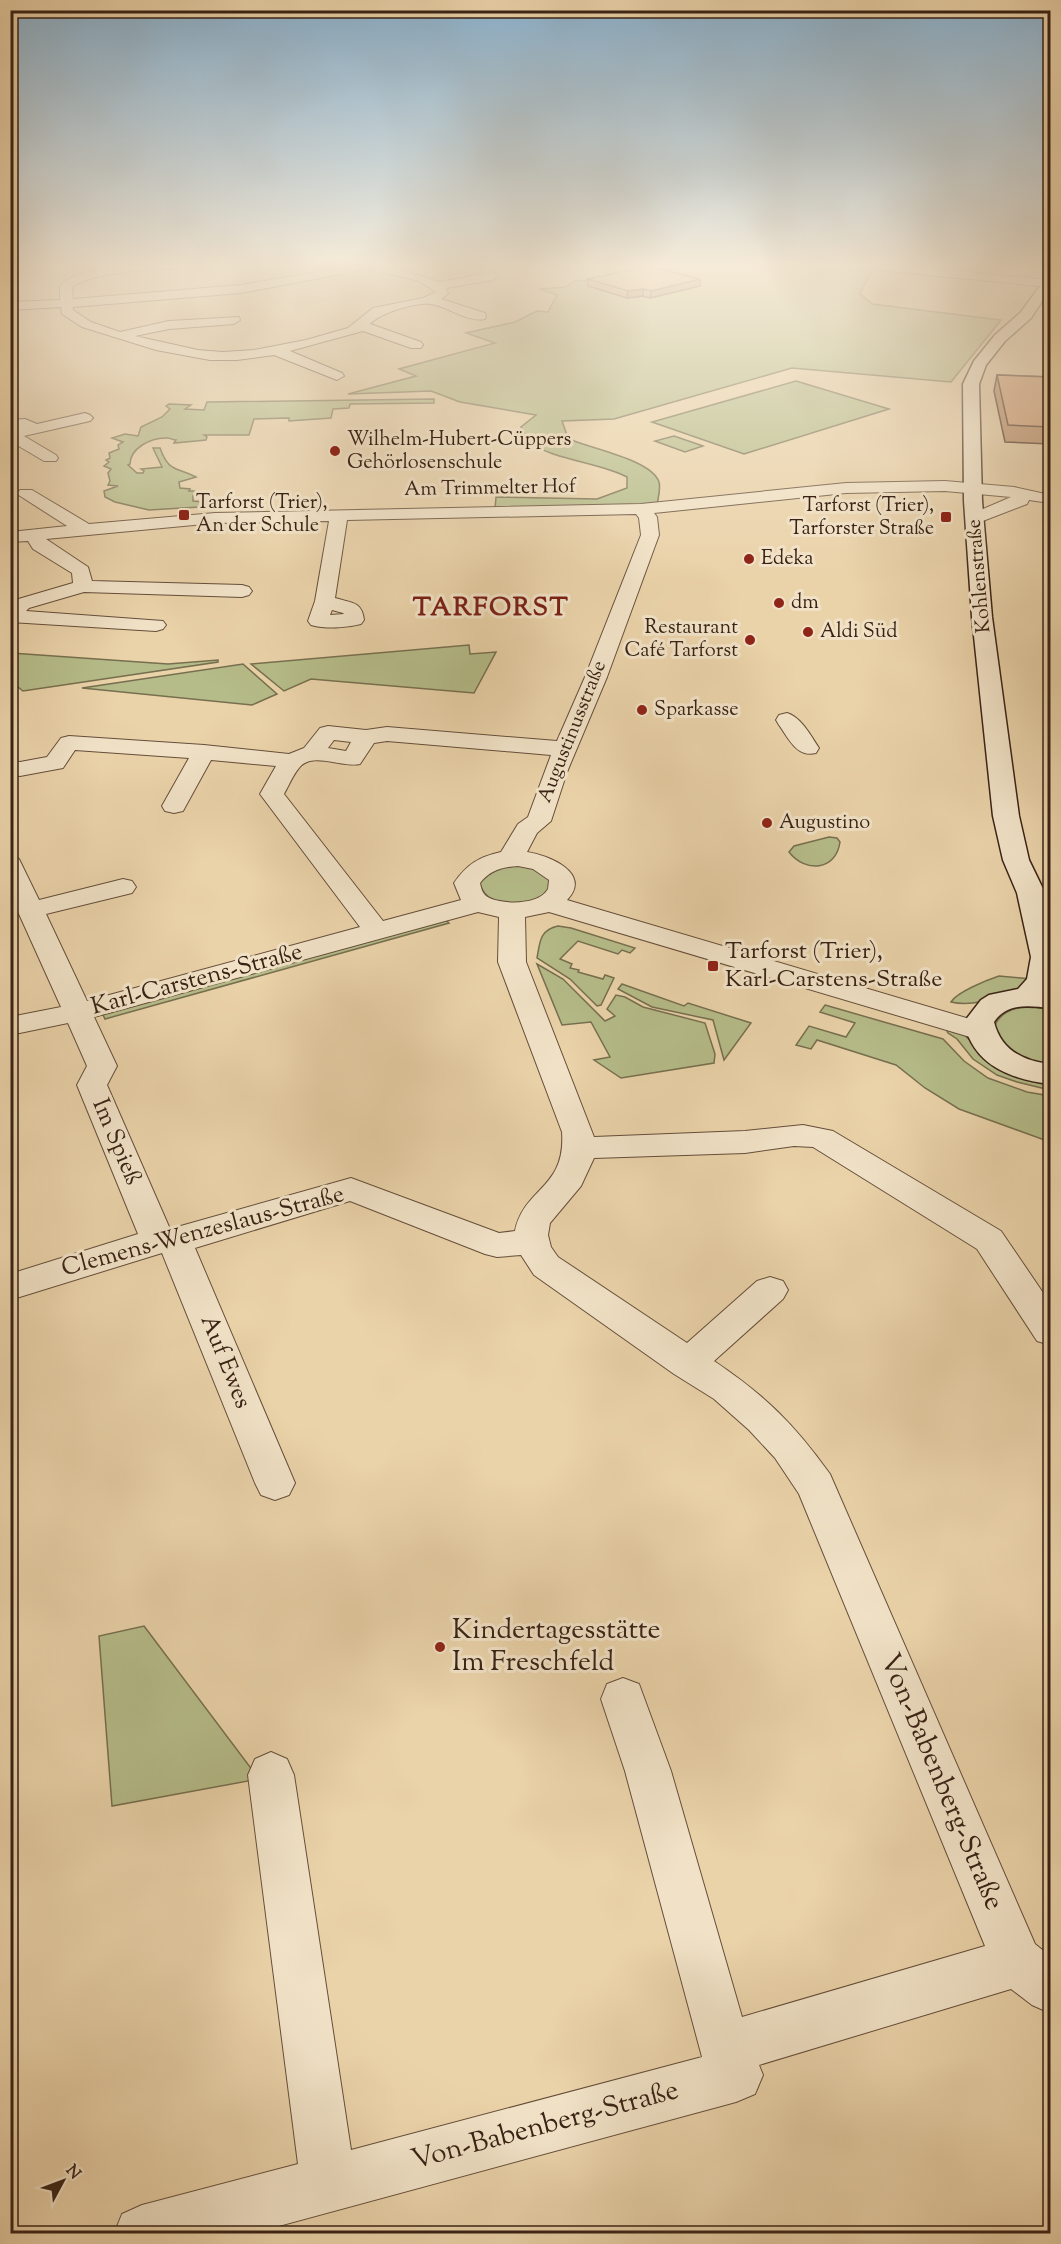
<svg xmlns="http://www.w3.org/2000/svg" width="1061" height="2244" font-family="'Sorts Mill Goudy',serif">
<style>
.green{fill:#b5bc89;stroke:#776f4f;stroke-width:1.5}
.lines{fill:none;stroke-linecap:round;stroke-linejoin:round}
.street-casing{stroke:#654e3a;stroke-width:2}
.secondary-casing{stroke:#392215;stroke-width:3}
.street{fill:#f1e2c7;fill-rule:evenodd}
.secondary{fill:#f1e2c7;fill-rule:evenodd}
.wall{fill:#bb8a65;stroke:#392215;stroke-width:1.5}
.shaded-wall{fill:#987053;stroke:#392215;stroke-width:1.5}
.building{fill:#d9a076;stroke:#392215;stroke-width:1.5}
.poi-dot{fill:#8f2418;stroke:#f1e2c7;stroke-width:2}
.labels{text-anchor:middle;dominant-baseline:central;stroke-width:6;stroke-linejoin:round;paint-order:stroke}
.far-poi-label{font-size:20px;fill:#392215;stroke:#f1e2c7;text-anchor:start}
.far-street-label{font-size:20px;fill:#392215;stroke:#f1e2c7}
.poi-label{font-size:24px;fill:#392215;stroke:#f1e2c7;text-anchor:start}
.street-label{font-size:24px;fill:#392215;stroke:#f1e2c7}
.far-district-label{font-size:26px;font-weight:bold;letter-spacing:1.5px;fill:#7a1f14;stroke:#f1e2c7}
.near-poi-label{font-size:28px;fill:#392215;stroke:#f1e2c7;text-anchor:start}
.near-street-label{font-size:28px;fill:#392215;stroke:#f1e2c7}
</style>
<rect width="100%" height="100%" fill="#ead2a9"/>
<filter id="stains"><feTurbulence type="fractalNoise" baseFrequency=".00333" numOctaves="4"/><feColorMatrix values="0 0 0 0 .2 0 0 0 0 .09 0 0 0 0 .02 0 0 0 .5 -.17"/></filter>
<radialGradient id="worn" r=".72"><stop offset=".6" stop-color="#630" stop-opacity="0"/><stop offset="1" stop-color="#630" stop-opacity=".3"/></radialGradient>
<g class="green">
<path d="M681 263H766L873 269 860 294 872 304 1001 320 951 382 792 368 614 419 562 421 568 438 572 440C592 449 652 460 659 482 661 489 658 498 657 505L495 509 496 497 597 499 627 488V477C602 463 550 459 532 443 527 440 524 432 521 427L536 415 460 402 431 391 348 394 416 376 399 369 495 343 466 333 515 322 537 311 548 312 557 295 540 289 565 287 576 280 588 281 649 271Z"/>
<path d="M796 381 889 409 744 454 652 422Z"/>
<path d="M434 399V403L350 404 349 408 333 409 331 418 289 421V418L254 419 249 435H204L207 437 206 440 174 443 176 440C173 440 170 438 168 438 150 437 130 449 130 464L128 465 137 473H143L144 471 141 469 162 467 153 448H160C169 473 177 467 196 477L179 482 180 488 190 489 189 491H199L196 495 209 496 204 498 193 496V501L219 503 216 506 149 510 115 502 105 497 104 491 118 486 108 485 110 481 108 473 111 469 104 466 109 462 106 460 110 458 109 453 119 449 118 445 123 442 112 438 125 434 138 436 141 427 162 417 170 409 166 406 169 404 191 405 185 409 204 410 207 402Z"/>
<path d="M674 436 703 446 685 452 655 441Z"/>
<path d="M469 645 470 654 496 652 474 693 311 679 284 691 251 664Z"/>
<path d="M11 653 168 664 218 660V662L23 691 18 687 11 689Z"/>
<path d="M243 664 277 694 252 705 82 688Z"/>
<path d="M829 837 837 838 840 842C836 871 805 873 789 852L794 846Z"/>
<path d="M513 864 534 867 548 876 550 888C535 910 481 911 479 879L482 875Z"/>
<path d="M444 918 449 923 105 1019 102 1013Z"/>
<path d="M558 926 571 928 635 948 630 953 622 950 618 954 578 941 560 959 572 964 570 968 579 970 578 972 603 979 605 975 614 978 601 1005 597 1006 570 979 537 958C540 941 540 930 558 926Z"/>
<path d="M537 964 563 979 605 1021 615 1016 607 1009 616 995 625 997 643 1007 705 1023 715 1054 714 1063 621 1078 594 1060 610 1057 591 1022 562 1025Z"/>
<path d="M999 976 1031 979 1027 988C1003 995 976 1008 951 1002 957 992 987 980 999 976Z"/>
<path d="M622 984 684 1006 688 1003 751 1023 724 1060 713 1020 652 1007 618 989Z"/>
<path d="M825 1005 943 1039 964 1061 988 1078 1027 1092 1050 1096V1142L959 1109 925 1088 896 1065 817 1040 811 1049 796 1045 809 1026 846 1037 855 1023 820 1012Z"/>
<path d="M1027 1006 1050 1009V1065C1022 1061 1005 1054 994 1027 1000 1012 1012 1009 1027 1006Z"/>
<path d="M945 1027 964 1035 972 1042 1044 1082 1050 1083V1090L1017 1082 997 1075 973 1059 957 1039 948 1033Z"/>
<path d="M144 1626 259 1779 112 1806 99 1636Z"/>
</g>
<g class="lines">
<defs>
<g id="street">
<path d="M164 263H228L222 267C184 269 102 267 72 287L73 299 241 285 352 266 348 263H381L439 282 493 272 499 276 493 280 446 288 448 294 441 299 485 313 486 316 485 319C468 323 447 306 431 304 416 302 380 313 370 324L421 342 423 345 421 348H411L363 331 290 351 342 373 344 376 337 380 274 355 237 360H210L156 350 82 327 62 314 61 307 10 310V302L60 300V286C79 265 137 265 164 263ZM368 269 419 281 436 292 423 298 373 308 348 328 306 340 254 350 223 352 198 350 135 336 169 329 234 324 240 320 239 317 169 321 120 332 91 322 73 310V307L241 293Z"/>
<path d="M840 263H876L1049 280 1050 287 846 267Z"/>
<path d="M85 413 90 415 93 418 90 421 24 436 56 455 58 458 56 461H44L10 441V420L25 419 37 424Z"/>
<path d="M945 481 1014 487 1050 495V503L1029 500 1027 504 975 524 969 523 966 519 969 515 1011 497 945 491 846 493 654 513 657 517 659 535 607 677 567 772 551 821 537 833 527 852C548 855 593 873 567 900L990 1025 995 1031 990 1037 980 1040 970 1037 549 912 525 917 526 962 594 1137 745 1131 803 1125 833 1131 1001 1231 1050 1303V1345L1037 1341 977 1249 813 1147 794 1146 745 1153 594 1158 581 1186 550 1223 548 1235 551 1247 558 1257 687 1343 757 1281 770 1277 783 1281 788 1290 783 1299 714 1361C766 1396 794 1424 830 1474L1035 1944 1050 1956V2013L1032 2005 1011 1989 759 2065 763 2075 755 2094 736 2102 249 2234H114L122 2214 142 2205 298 2164 248 1775 255 1759 271 1752 287 1759 294 1775 351 2150 702 2057 625 1771 601 1699 607 1684 623 1678 639 1684 671 1771 742 2017 985 1946 799 1494 775 1458 749 1430 714 1399 674 1374 534 1275 521 1255 497 1257 485 1254 350 1201 195 1248 295 1483 289 1495 275 1500 261 1495 255 1483 162 1253 10 1300V1274L138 1234 77 1085 87 1066 68 1023 10 1035V1017L61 1007 10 894V856L19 859 39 900 123 879 132 881 136 887 132 893 46 914 87 1001 360 927 260 794 276 766 211 760 183 811 174 813 165 811 162 806 189 758 75 750 63 768 20 776 10 775V761L20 762 47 757 61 738 69 736 204 745 289 754 304 748 320 728 328 726 366 730 387 727 557 741 585 677 641 535 639 518 636 514 347 520 335 598C351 603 362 601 364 620L361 624C346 628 326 629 311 625L308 621 315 601 329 521 215 523 46 539 88 567 92 581 242 585 249 587 252 591 249 595 242 597 84 592 29 608 26 611 163 621 166 625 163 629 156 631 10 622V604L15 600 73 583 72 573 33 549 28 541 10 542V532L67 526 17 494 20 490H32L89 524 215 513 641 504 846 483ZM332 610 343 613 344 614 330 615ZM334 740 351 742 346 751 328 748ZM387 741 551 755 528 817 518 824 501 852C479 857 467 864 454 883L461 900 383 921 284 794C289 785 293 775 299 768 312 751 342 768 360 764L374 743ZM518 866 533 869 549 880C549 881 548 889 548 889 539 906 499 905 486 896 482 892 481 888 480 883 490 870 503 867 518 866ZM478 912 499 917 498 962 562 1132C566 1189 524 1187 515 1231L499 1233 351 1178 170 1229 107 1085 117 1066 94 1017Z"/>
<path d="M787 713C801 717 811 736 819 748L816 753C797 758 789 739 779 725L776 720 779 715Z"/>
</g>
<path id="secondary" d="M1050 277V289L1031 318 1005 341 986 365 979 384 982 501 992 617 1019 816 1029 860 1045 893 1050 916V987L1049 990H1050V1008C1030 1006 1007 1002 994 1022 1001 1050 1023 1061 1050 1064V1084C1010 1079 973 1065 964 1022L981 1000 989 995 1018 989 1027 979 1031 957 1017 893 1003 860 993 816 972 617 964 501 963 384 974 361 995 335 1021 312 1046 278Z"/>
</defs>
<use href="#street" class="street-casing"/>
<use href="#secondary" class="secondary-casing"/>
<use href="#street" class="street"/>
<use href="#secondary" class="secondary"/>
</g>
<g class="wall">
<path d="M588 279 700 286 650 298 643 296 627 298 588 286Z"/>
<path d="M997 375 1050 377V444L1005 442 994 391Z"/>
</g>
<g class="shaded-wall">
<path d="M700 279V286L650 298 651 291Z"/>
<path d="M643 289V296L627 298 628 291Z"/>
</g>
<g class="building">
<path d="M647 266 700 279 651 291 643 289 628 291 588 279Z"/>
<path d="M997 375 1050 377V427L1008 425Z"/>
</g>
<linearGradient id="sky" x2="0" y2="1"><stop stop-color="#8ab4d3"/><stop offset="0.46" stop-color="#f6ebd8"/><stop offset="1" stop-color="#f6ebd8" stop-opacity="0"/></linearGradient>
<rect width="1061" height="577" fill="url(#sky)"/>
<g class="poi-dot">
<circle cx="335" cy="451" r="6"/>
<rect x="178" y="509" width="12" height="12" rx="3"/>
<rect x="940" y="511" width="12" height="12" rx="3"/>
<circle cx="749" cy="559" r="6"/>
<circle cx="779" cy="603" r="6"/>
<circle cx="808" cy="632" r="6"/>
<circle cx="750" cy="640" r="6"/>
<circle cx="642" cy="710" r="6"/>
<circle cx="767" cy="823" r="6"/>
<rect x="707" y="960" width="12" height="12" rx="3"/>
<circle cx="440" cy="1647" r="6"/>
</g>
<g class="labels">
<g class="far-poi-label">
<text x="347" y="440">Wilhelm-Hubert-Cüppers<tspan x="347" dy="23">Gehörlosenschule</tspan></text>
<text x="196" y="503">Tarforst (Trier),<tspan x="196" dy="23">An der Schule</tspan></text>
<text x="934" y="506" text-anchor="end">Tarforst (Trier),<tspan x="934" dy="23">Tarforster Straße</tspan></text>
<text x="761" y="559">Edeka</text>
<text x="791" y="603">dm</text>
<text x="738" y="628" text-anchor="end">Restaurant<tspan x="738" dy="23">Café Tarforst</tspan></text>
<text x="820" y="632">Aldi Süd</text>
<text x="654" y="710">Sparkasse</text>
<text x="779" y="823">Augustino</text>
</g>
<g class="far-street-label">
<text transform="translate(490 489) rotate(-1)">Am Trimmelter Hof</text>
<text transform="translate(980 576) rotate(-95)">Kohlenstraße</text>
<text transform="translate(573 732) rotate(-68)">Augustinusstraße</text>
</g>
<g class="poi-label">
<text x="725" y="952">Tarforst (Trier),<tspan x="725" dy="28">Karl-Carstens-Straße</tspan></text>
</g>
<g class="street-label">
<text transform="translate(197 980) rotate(-15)">Karl-Carstens-Straße</text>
<text transform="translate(116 1142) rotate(67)">Im Spieß</text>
<text transform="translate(203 1232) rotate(-15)">Clemens-Wenzeslaus-Straße</text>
<text transform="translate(225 1362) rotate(68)">Auf Ewes</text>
</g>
<g class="far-district-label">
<text x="491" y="608">TARFORST</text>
</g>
<g class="near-poi-label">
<text x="452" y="1631">Kindertagesstätte<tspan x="452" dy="32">Im Freschfeld</tspan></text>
</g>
<g class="near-street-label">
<text transform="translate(941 1782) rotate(67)">Von-Babenberg-Straße</text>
<text transform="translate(545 2126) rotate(-15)">Von-Babenberg-Straße</text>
</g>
</g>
<rect width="1061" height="2244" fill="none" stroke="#ead2a9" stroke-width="36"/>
<rect x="12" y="12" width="1037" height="2220" fill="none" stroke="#392215" stroke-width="3"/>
<rect x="18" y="18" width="1025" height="2208" fill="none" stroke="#392215" stroke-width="1.5"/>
<g transform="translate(63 2181) rotate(49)" stroke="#f1e2c7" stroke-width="4.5" paint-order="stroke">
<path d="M0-4.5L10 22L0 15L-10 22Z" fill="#392215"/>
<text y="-9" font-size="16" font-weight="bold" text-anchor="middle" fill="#392215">N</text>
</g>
<rect width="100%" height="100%" filter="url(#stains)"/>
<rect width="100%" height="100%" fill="url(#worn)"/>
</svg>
